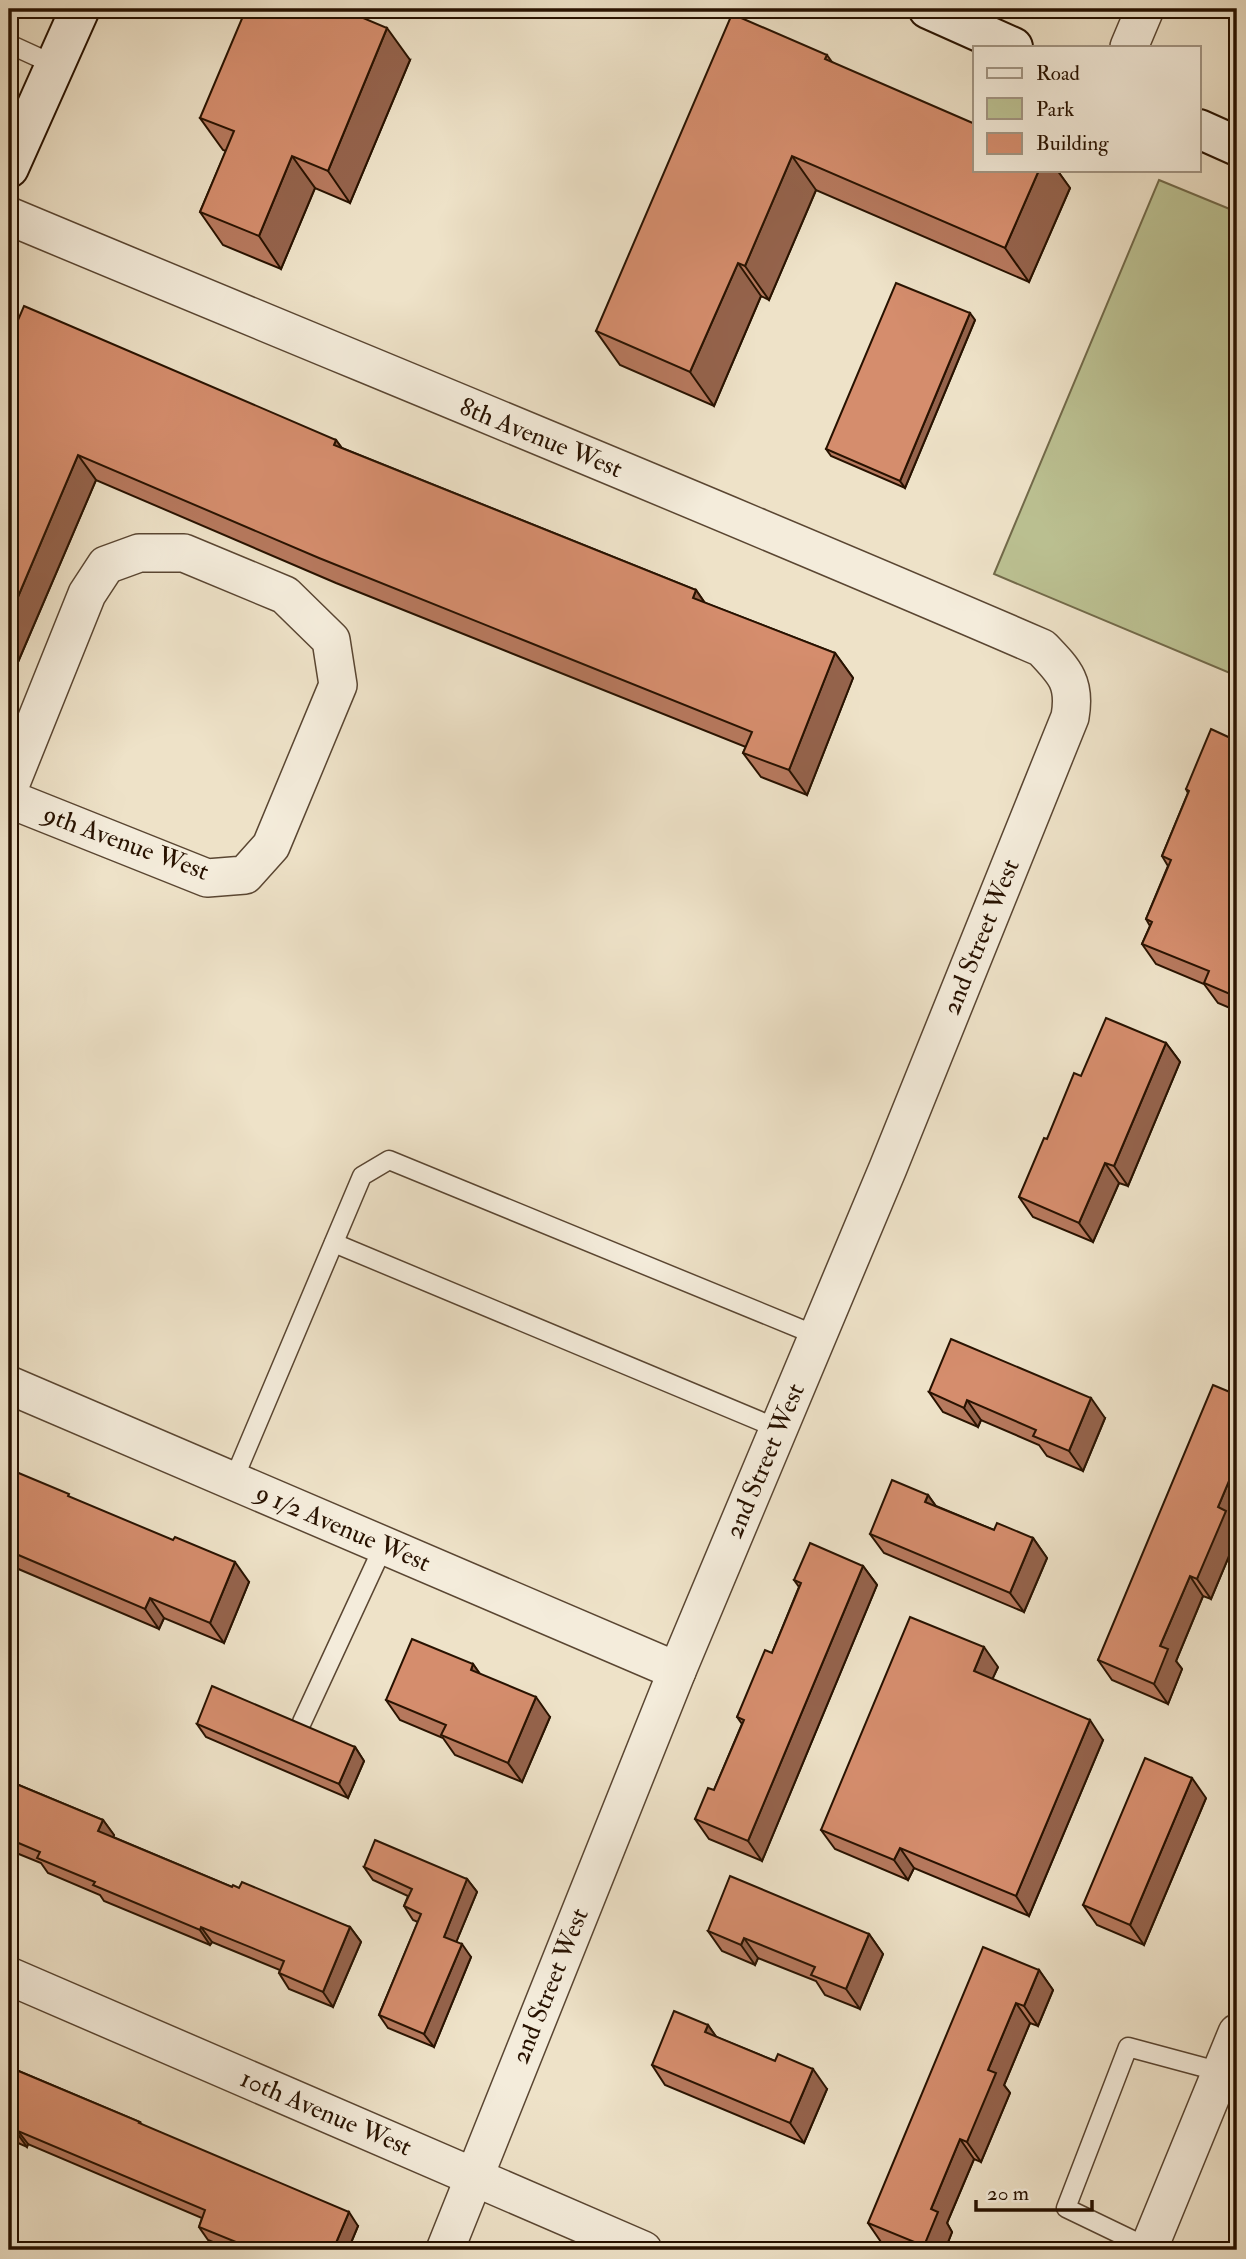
<svg xmlns="http://www.w3.org/2000/svg" width="1246" height="2259" font-family="'IM FELL Double Pica',serif">
<style>
.green{fill:#bcc293;stroke:#726a4a;stroke-width:2}
.lines{fill:none;stroke-linecap:round;stroke-linejoin:round}
.lane-casing{stroke:#5a4632;stroke-width:21}
.street-casing{stroke:#5a4632;stroke-width:40}
.secondary-casing{stroke:#281200;stroke-width:42}
.lane{stroke:#f4ecdb;stroke-width:18}
.street{stroke:#f4ecdb;stroke-width:37}
.secondary{stroke:#f4ecdb;stroke-width:38}
.wall{fill:#b7795e;stroke:#281200;stroke-width:2}
.shaded-wall{fill:#95634c;stroke:#281200;stroke-width:2}
.building{fill:#d58d6d;stroke:#281200;stroke-width:2}
.labels{text-anchor:middle;dominant-baseline:central;stroke-width:5;stroke-linejoin:round;paint-order:stroke}
.street-label{font-size:26px;fill:#281200;stroke:#f4ecdb}
</style>
<rect width="100%" height="100%" fill="#eee2c8"/>
<filter id="stains"><feTurbulence type="fractalNoise" baseFrequency=".00286" numOctaves="4"/><feColorMatrix values="0 0 0 0 .2 0 0 0 0 .09 0 0 0 0 .02 0 0 0 .5 -.17"/></filter>
<radialGradient id="worn" r=".72"><stop offset=".6" stop-color="#630" stop-opacity="0"/><stop offset="1" stop-color="#630" stop-opacity=".3"/></radialGradient>
<path class="green" d="M1159 180 1237 212V676L994 574Z"/>
<g class="lines">
<defs>
<g id="lane">
<path d="M9 44 55 65"/>
<path d="M334 1243 779 1429"/>
<path d="M233 1481 362 1176 389 1160 818 1336"/>
<path d="M302 1722 384 1545"/>
<path d="M1149 2248 1066 2208 1128 2047 1221 2072"/>
</g>
<g id="street">
<path d="M1129 47 1145 9"/>
<path d="M9 216C353 360 700 500 1042 648 1065 672 1076 683 1070 717L888 1168 677 1671 445 2250"/>
<path d="M9 788 87 594 106 565 139 553H184L285 595 331 640 338 685 271 846 245 875 207 878 9 799"/>
<path d="M9 1385 677 1671"/>
<path d="M9 1976 643 2250"/>
<path d="M1148 2250 1237 2033"/>
</g>
<g id="secondary">
<path d="M928 9 1013 47"/>
<path d="M1199 129 1237 146"/>
<path d="M9 168 80 9"/>
</g>
</defs>
<use href="#lane" class="lane-casing"/>
<use href="#street" class="street-casing"/>
<use href="#secondary" class="secondary-casing"/>
<use href="#lane" class="lane"/>
<use href="#street" class="street"/>
<use href="#secondary" class="secondary"/>
</g>
<g class="wall">
<path d="M827 55 832 62 975 170H1057L1070 188 1029 282 816 190 769 300 761 296 714 406 620 365 596 331Z"/>
<path d="M410 60 350 203 315 188 281 269 223 245 200 212 226 151 223 150 200 118Z"/>
<path d="M975 320 905 488 831 456 826 449Z"/>
<path d="M9 341 336 440 342 448 696 590 705 603 835 653 853 678 807 795 761 777 743 753 746 747 336 583 96 480 9 683Z"/>
<path d="M1237 741V1011L1218 1003 1204 984 1156 964 1142 944 1150 926 1146 919 1168 866 1162 856 1188 793 1186 789Z"/>
<path d="M1166 1043 1180 1062 1128 1186 1119 1183 1093 1242 1033 1217 1019 1197 1047 1139 1081 1076Z"/>
<path d="M929 1392 1105 1418 1083 1471 1047 1456 1039 1445 981 1420 978 1427 943 1412Z"/>
<path d="M1237 1395V1515L1234 1522 1237 1527V1537L1211 1599 1203 1596 1176 1661 1182 1669 1168 1704 1112 1680 1098 1660Z"/>
<path d="M9 1467 11 1470 249 1582 224 1643 164 1618 159 1629 9 1565Z"/>
<path d="M928 1495 936 1506 994 1530 1033 1538 1047 1558 1024 1612 884 1553 870 1534Z"/>
<path d="M863 1566 877 1585 762 1861 709 1839 695 1819 714 1790 742 1724 737 1717 772 1653 799 1587 794 1580Z"/>
<path d="M473 1664 480 1674 550 1717 522 1782 455 1755 443 1738 400 1720 386 1700Z"/>
<path d="M998 1667 992 1679 1103 1740 1029 1916 914 1868 908 1880 835 1849 821 1830Z"/>
<path d="M197 1724 355 1747 364 1761 348 1798 206 1737Z"/>
<path d="M9 1781 103 1820 114 1835 113 1837 232 1887 350 1927 361 1942 333 2007 289 1989 279 1973 280 1970 212 1942 210 1945 104 1901 100 1895 48 1873 41 1863 9 1850Z"/>
<path d="M1206 1798 1144 1945 1097 1925 1083 1905Z"/>
<path d="M364 1867 467 1879 477 1892 456 1942 471 1957 434 2047 388 2028 379 2015 418 1922 413 1920 404 1906 408 1896 373 1880Z"/>
<path d="M708 1931 869 1934 883 1954 860 2009 825 1995 816 1981 758 1958 755 1965 722 1951Z"/>
<path d="M1039 1970 1053 1990 1038 2026 1030 2023 1004 2085 1010 2093 981 2162 974 2159 947 2223 952 2232 945 2250H900L881 2242 868 2223Z"/>
<path d="M708 2025 716 2037 775 2061 827 2089 804 2143 665 2085 652 2065Z"/>
<path d="M9 2067 140 2122 142 2125 358 2226 348 2250H232L208 2240 199 2227 202 2218 28 2144 27 2147 9 2139Z"/>
</g>
<g class="shaded-wall">
<path d="M387 28 410 60 350 203 328 171Z"/>
<path d="M292 156 315 188 281 269 259 236Z"/>
<path d="M792 156 816 190 769 300 745 266Z"/>
<path d="M1039 170H1057L1070 188 1029 282 1005 248Z"/>
<path d="M738 263 761 296 714 406 690 372Z"/>
<path d="M970 313 975 320 905 488 900 481Z"/>
<path d="M336 440 353 464 334 445Z"/>
<path d="M78 455 96 480 9 683V618Z"/>
<path d="M696 590 713 615 693 598Z"/>
<path d="M835 653 853 678 807 795 789 770Z"/>
<path d="M1166 1043 1180 1062 1128 1186 1114 1166Z"/>
<path d="M1105 1163 1119 1183 1093 1242 1079 1223Z"/>
<path d="M1091 1398 1105 1418 1083 1471 1069 1451Z"/>
<path d="M967 1400 981 1420 978 1427 964 1408Z"/>
<path d="M1237 1462V1515L1234 1522 1237 1527V1537L1211 1599 1197 1579 1218 1507Z"/>
<path d="M928 1495 942 1515 925 1502Z"/>
<path d="M1033 1538 1047 1558 1024 1612 1010 1593Z"/>
<path d="M235 1562 249 1582 224 1643 210 1623Z"/>
<path d="M863 1566 877 1585 762 1861 748 1841Z"/>
<path d="M1190 1576 1203 1596 1176 1661 1182 1669 1168 1704 1154 1684 1160 1646Z"/>
<path d="M150 1598 164 1618 159 1629 145 1609Z"/>
<path d="M984 1647 998 1667 987 1691 974 1671Z"/>
<path d="M473 1664 487 1684 471 1670Z"/>
<path d="M536 1697 550 1717 522 1782 508 1763Z"/>
<path d="M1090 1720 1103 1740 1029 1916 1016 1896Z"/>
<path d="M355 1747 364 1761 348 1798 339 1784Z"/>
<path d="M1192 1778 1206 1798 1144 1945 1130 1925Z"/>
<path d="M103 1820 114 1835 109 1846 98 1831Z"/>
<path d="M900 1848 914 1868 908 1880 894 1860Z"/>
<path d="M467 1879 477 1892 453 1950 444 1937Z"/>
<path d="M201 1927 212 1942 210 1945 200 1930Z"/>
<path d="M350 1927 361 1942 333 2007 323 1992Z"/>
<path d="M869 1934 883 1954 860 2009 846 1989Z"/>
<path d="M744 1938 758 1958 755 1965 741 1945Z"/>
<path d="M462 1944 471 1957 434 2047 424 2034Z"/>
<path d="M1039 1970 1053 1990 1038 2026 1024 2006Z"/>
<path d="M1016 2003 1030 2023 1004 2085 1010 2093 981 2162 967 2142 988 2070Z"/>
<path d="M708 2025 722 2045 705 2032Z"/>
<path d="M813 2069 827 2089 804 2143 790 2123Z"/>
<path d="M18 2131 28 2144 27 2147 17 2133Z"/>
<path d="M960 2139 974 2159 947 2223 952 2232 945 2250H927L924 2246 931 2209Z"/>
<path d="M349 2212 358 2226 348 2250H333Z"/>
</g>
<g class="building">
<path d="M246 9H342L387 28 328 171 292 156 259 236 200 212 234 131 200 118Z"/>
<path d="M732 14 827 55 825 59 975 124V170H1039L1005 248 792 156 745 266 738 263 690 372 596 331Z"/>
<path d="M896 283 970 313 900 481 826 449Z"/>
<path d="M24 306 336 440 334 445 696 590 693 598 835 653 789 770 743 753 752 732 319 558 78 455 9 618V341Z"/>
<path d="M1211 729 1237 741V997L1204 983 1209 971 1142 944 1152 922 1146 919 1171 860 1162 856 1189 791 1186 789Z"/>
<path d="M1106 1018 1166 1043 1114 1166 1105 1163 1079 1223 1019 1197 1044 1138 1047 1139 1074 1073 1081 1076Z"/>
<path d="M951 1339 1091 1398 1069 1451 1033 1436 1036 1430 967 1400 964 1408 929 1392Z"/>
<path d="M1213 1385 1237 1395V1462L1218 1507 1226 1511 1197 1579 1190 1576 1160 1646 1168 1649 1154 1684 1098 1660Z"/>
<path d="M9 1469 69 1494 68 1496 173 1540 175 1537 235 1562 210 1623 150 1598 145 1609 9 1551Z"/>
<path d="M892 1480 928 1495 925 1502 994 1530 997 1523 1033 1538 1010 1593 870 1534Z"/>
<path d="M810 1543 863 1566 748 1841 695 1819 708 1788 714 1790 744 1720 737 1717 765 1650 772 1653 801 1583 794 1580Z"/>
<path d="M910 1617 984 1647 974 1671 1090 1720 1016 1896 900 1848 894 1860 821 1830Z"/>
<path d="M412 1639 473 1664 471 1670 536 1697 508 1763 441 1735 446 1725 386 1700Z"/>
<path d="M212 1686 355 1747 339 1784 197 1724Z"/>
<path d="M1145 1758 1192 1778 1130 1925 1083 1905Z"/>
<path d="M9 1781 103 1820 98 1831 232 1887 233 1885 239 1888 242 1882 350 1927 323 1992 279 1973 284 1961 201 1927 200 1930 93 1885 95 1882 37 1858 40 1852 9 1839Z"/>
<path d="M375 1840 467 1879 444 1937 462 1944 424 2034 379 2015 421 1914 404 1906 412 1889 364 1867Z"/>
<path d="M730 1876 869 1934 846 1989 811 1975 815 1967 744 1938 741 1945 708 1931Z"/>
<path d="M983 1947 1039 1970 1024 2006 1016 2003 988 2070 996 2073 967 2142 960 2139 931 2209 938 2212 924 2246 868 2223Z"/>
<path d="M674 2011 708 2025 705 2032 775 2061 778 2054 813 2069 790 2123 652 2065Z"/>
<path d="M9 2067 140 2122 139 2123 349 2212 333 2250H238L241 2244 199 2227 205 2210 18 2131 17 2133 9 2130Z"/>
</g>
<g class="labels">
<g class="street-label">
<text transform="translate(541 438) rotate(22)">8th Avenue West</text>
<text transform="translate(126 843) rotate(20)">9th Avenue West</text>
<text transform="translate(981 937) rotate(-68)">2nd Street West</text>
<text transform="translate(765 1461) rotate(-67)">2nd Street West</text>
<text transform="translate(343 1528) rotate(23)">9 1/2 Avenue West</text>
<text transform="translate(550 1986) rotate(-68)">2nd Street West</text>
<text transform="translate(326 2113) rotate(23)">10th Avenue West</text>
</g>
</g>
<rect width="1246" height="2259" fill="none" stroke="#eee2c8" stroke-width="35"/>
<rect x="10" y="10" width="1225" height="2238" fill="none" stroke="#281200" stroke-width="3.5"/>
<rect x="18" y="18" width="1211" height="2224" fill="none" stroke="#281200" stroke-width="2"/>
<rect x="973" y="46" width="228" height="126" fill="#f4ecdb" stroke="#a29583" stroke-width="2"/>
<rect x="987" y="68" width="35" height="10" fill="#f4ecdb" stroke="#a29583" stroke-width="2"/>
<text x="1036" y="80" font-size="21" fill="#281200">Road</text>
<rect x="987" y="98" width="35" height="21" fill="#bcc293" stroke="#a29583" stroke-width="2"/>
<text x="1036" y="116" font-size="21" fill="#281200">Park</text>
<rect x="987" y="133" width="35" height="21" fill="#d58d6d" stroke="#a29583" stroke-width="2"/>
<text x="1036" y="150" font-size="21" fill="#281200">Building</text>
<path d="M976 2200v10h116v-10" fill="none" stroke="#281200" stroke-width="3.5"/>
<text x="987" y="2200" font-size="21" fill="#281200" stroke="#f4ecdb" stroke-width="5" paint-order="stroke">20 m</text>
<rect width="100%" height="100%" filter="url(#stains)"/>
<rect width="100%" height="100%" fill="url(#worn)"/>
</svg>
